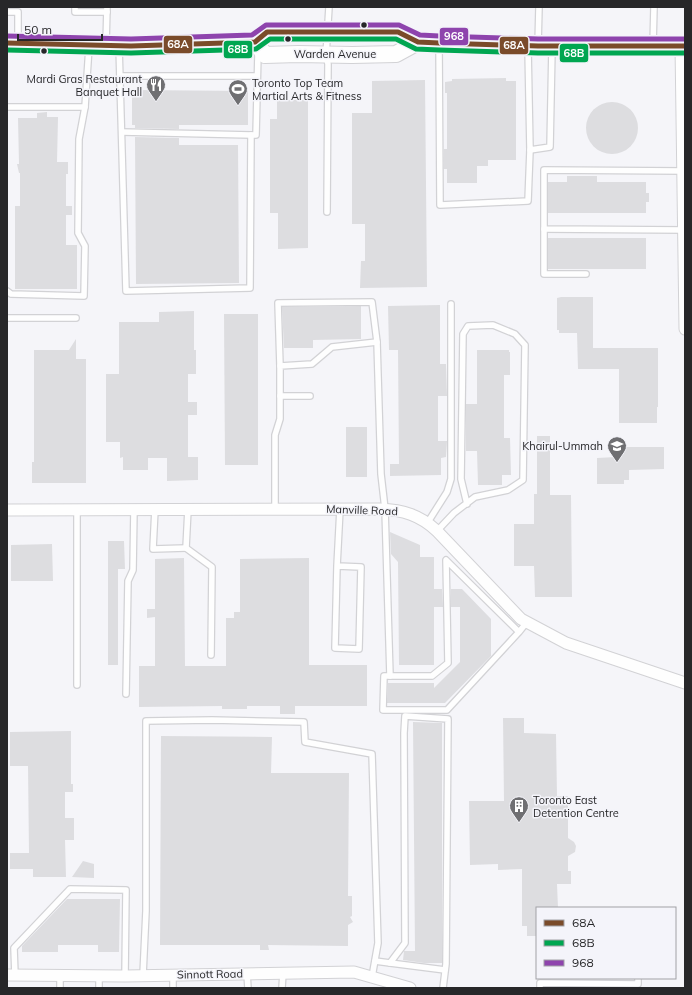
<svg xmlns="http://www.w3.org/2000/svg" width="692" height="995" font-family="Mulish,sans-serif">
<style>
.building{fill:#dddde0}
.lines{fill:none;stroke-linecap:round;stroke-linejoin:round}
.lane-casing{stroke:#d2d2d5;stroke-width:8}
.street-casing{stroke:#d2d2d5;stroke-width:13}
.secondary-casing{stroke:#d2d2d5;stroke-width:18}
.lane{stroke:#fefefe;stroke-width:5.5}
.street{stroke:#fefefe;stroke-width:11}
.secondary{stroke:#fefefe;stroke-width:16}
.bus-1-casing{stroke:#f4f4fa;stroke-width:8}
.bus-2-casing{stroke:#f4f4fa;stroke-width:8}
.bus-3-casing{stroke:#f4f4fa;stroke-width:8}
.bus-1{stroke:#7a4b2a;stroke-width:5}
.bus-2{stroke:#00a651;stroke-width:5}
.bus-3{stroke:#8e44ad;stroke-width:5}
.bus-dot{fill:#272729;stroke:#f4f4fa;stroke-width:1.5}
.labels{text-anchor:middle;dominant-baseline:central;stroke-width:3;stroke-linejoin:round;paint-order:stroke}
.street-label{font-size:11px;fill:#272729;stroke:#f4f4fa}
.poi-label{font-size:11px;fill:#272729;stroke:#f4f4fa;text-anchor:end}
.line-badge{stroke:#f4f4fa;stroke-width:1.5}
.badge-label{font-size:11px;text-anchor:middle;font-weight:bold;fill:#fff}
</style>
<rect width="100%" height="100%" fill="#f5f5f9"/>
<g class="building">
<path d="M506 78V81H516V160H488V166H477V183H447V169H444V149H447V93H445V82L452 81V79Z"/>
<path d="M425 80 427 287 360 288 361 261H365V224H352V113H372V81Z"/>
<path d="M132 90 248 91V125H179V129L135 128V125H132Z"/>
<path d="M277 100H308V248L278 249V213H270V119H277Z"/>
<circle cx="612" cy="128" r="26"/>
<path d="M47 112V117H58V118L57 162H68V174H66V206H72V215H66V245H77V289H15V206H20V173H19L17 164H19L18 118H37V113Z"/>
<path d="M135 137 179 138V145H238L239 283 136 284Z"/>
<path d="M567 176H597V182H646V193H649V202H646V213H548V182H567Z"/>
<rect x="548" y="238" width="98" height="31"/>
<path d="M561 297H593V348H658V407H657V423H619V369H578L577 333H559V330H557V298Z"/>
<path d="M440 305V364H446L447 396H438V441H447L446 457 441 458V475L390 476V464H399L398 350H389L388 306Z"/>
<path d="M361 306V339L313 340V348H284L282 307Z"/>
<path d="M194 311V350H196V374H188V402H197V415H188V457H198V480L167 481V458H148V470H123V457L120 458V442H106V374H119V322H159V312Z"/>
<path d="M224 314H258V465H225Z"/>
<path d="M76 339V359H86V483H32V462H34V350H69Z"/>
<path d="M477 350H509V352H510V375H504V438H510L511 475H502V485H478L477 451H466V404H477Z"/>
<rect x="346" y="427" width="21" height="50"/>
<path d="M537 436H550V495H571L572 597H535L534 566H514V524H534V494H537Z"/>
<path d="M616 447H664V469L629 470V480H624V484H597V458L616 457Z"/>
<path d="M390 532 420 545V557H434V589H442L443 607H434V665H399L398 562 391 554Z"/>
<path d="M108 541H124L125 569H118V665H108Z"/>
<path d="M52 544 53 581H11V545Z"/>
<path d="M184 558 185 666H226V618H234V612H240V559L309 558V665H367V706H295V714H280V706H247V709H222V706L139 707V666H155V617L147 618V609H155V559Z"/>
<path d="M451 589H462L491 619V656L445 703H387L388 683H434V688L460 662V607H451Z"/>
<path d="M503 718H524V733L556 734 557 796H568V838L574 842 576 846 575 852 568 856V871H571V884H557L558 908H537V936H527V926H522V869L498 870V864L470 865 469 801H504Z"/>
<path d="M413 722 442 723V963H424L403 960 404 951H415Z"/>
<path d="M71 731V784H73V792H65V818H74V840H65L66 877H33V869H10V853H29L28 766H10V732Z"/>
<path d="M161 736 272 737 271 773H349L348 896H352V916L350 917 353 922 348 925V946L268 945 269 950H260V945H160Z"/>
<path d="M83 861 94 864V878L72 877Z"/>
<path d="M67 899H120L119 952H98V945H58V952H22V946Z"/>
</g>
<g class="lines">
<defs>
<g id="lane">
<path d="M75 7V12H107"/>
<path d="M7 12H18V43"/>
<path d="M439 44 440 205 528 201 530 150"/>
<path d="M106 45 107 7"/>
<path d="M538 45 539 7"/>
<path d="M653 45 654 7"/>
<path d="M119 46 126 291 250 288 251 135H256L258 53"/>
<path d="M528 48 530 150 550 147 552 48"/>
<path d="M120 76H257"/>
<path d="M7 107H85L89 47"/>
<path d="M122 132 251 135"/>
<path d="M683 171 544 170V229L684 230"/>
<path d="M327 212 328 64 326 55 329 7"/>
<path d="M544 229V274H586"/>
<path d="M7 291 11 294 84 296 85 246 78 233 79 139 85 107"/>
<path d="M7 318H76"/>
<path d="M280 366 278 303 372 302 377 342 381 474 385 509 390 676"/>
<path d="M280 396V366L312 364 332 347 377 342"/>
<path d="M155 509 153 549 186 548"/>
<path d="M188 509 186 548 212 567 211 655"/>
<path d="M275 509V435L280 419V396H310"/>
<path d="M428 522 447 492 451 479V304"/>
<path d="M437 531 454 513 475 497 508 490 523 480 525 345 515 334 493 325 468 326 463 334 461 479 467 504"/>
<path d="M337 566 361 567 359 649 335 648 337 566 340 509"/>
<path d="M519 632 446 560 448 663 432 676H384L383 710H447L519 632 527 622"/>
<path d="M77 685V510"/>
<path d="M126 694 128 581 133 570 134 509"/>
<path d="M375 961 390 963 405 943 404 733 405 716 448 719 446 964 443 988"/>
<path d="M390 963 445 970"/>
<path d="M247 974 248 988"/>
<path d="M15 975 14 948 70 889 126 890 125 976"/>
<path d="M143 975 146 911V721L212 720 304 722 305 742 372 754 378 943 372 977"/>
<path d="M99 976V988"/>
<path d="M60 988V975"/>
<path d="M173 988V975"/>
<path d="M282 988 283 973"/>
<path d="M540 988V983L638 984V978"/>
</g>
<g id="street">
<path d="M681 46 685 329"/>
<path d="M7 510 380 509C403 510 420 515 437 531L521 619 566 643 685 683"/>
<path d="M7 975 125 976 354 972 410 988"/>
</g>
<g id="secondary">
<path d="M255 42 265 55 298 54 352 55 396 54 418 42"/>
<path d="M7 43 131 46 255 42 267 32H398L418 42 439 43 538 46H685"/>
</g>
</defs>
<use href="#lane" class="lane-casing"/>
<use href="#street" class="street-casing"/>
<use href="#secondary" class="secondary-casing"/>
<use href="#lane" class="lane"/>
<use href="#street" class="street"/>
<use href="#secondary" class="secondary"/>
<defs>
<path id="bus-1" d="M7 43 131 46 255 42 267 32H398L418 42 439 43 538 46H685"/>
<path id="bus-2" d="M7 50 131 53 256 49 270 39H396L416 49 439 50 538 53H685"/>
<path id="bus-3" d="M7 36 131 39 252 35 266 25H399L420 35 439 36 538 39H685"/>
</defs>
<use href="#bus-1" class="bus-1-casing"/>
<use href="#bus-2" class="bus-2-casing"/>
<use href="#bus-3" class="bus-3-casing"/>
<use href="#bus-1" class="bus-1"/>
<use href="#bus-2" class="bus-2"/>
<use href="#bus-3" class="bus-3"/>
</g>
<defs>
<symbol id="restaurant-pin" viewBox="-11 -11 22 30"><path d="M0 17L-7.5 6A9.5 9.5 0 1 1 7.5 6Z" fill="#6f6f72" stroke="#f4f4fa"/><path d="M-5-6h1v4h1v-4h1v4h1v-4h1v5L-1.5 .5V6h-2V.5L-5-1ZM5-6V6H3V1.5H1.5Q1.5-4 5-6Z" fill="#fff"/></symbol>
<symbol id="stadium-pin" viewBox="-11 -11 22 30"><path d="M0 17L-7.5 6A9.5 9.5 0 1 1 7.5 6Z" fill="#6f6f72" stroke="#f4f4fa"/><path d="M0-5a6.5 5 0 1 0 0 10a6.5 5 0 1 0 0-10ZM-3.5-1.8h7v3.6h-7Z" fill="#fff"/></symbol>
<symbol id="school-pin" viewBox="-11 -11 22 30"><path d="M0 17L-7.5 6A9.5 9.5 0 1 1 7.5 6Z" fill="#6f6f72" stroke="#f4f4fa"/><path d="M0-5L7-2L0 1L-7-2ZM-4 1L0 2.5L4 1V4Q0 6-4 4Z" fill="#fff"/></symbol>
<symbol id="building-pin" viewBox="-11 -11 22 30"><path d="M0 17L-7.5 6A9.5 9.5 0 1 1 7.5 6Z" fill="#6f6f72" stroke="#f4f4fa"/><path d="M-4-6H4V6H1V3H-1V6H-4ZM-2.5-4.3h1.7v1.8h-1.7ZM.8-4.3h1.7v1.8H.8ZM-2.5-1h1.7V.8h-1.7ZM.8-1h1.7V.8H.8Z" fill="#fff"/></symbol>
</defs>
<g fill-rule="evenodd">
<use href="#restaurant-pin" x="145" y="74" width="22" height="30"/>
<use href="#stadium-pin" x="227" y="78" width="22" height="30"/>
<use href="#school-pin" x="606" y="435" width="22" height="30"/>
<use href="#building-pin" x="508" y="795" width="22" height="30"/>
</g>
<g class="bus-dot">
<circle cx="364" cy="25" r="3.5"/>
<circle cx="288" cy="39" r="3.5"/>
<circle cx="44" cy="51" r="3.5"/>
</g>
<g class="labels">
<g class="street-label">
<text x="335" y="54">Warden Avenue</text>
<text transform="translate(362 510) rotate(2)">Manville Road</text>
<text transform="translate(210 974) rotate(-1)">Sinnott Road</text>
</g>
<g class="poi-label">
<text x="142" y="79">Mardi Gras Restaurant<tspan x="142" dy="13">Banquet Hall</tspan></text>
<text x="252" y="83" text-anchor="start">Toronto Top Team<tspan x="252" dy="13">Martial Arts &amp; Fitness</tspan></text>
<text x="603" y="446">Khairul-Ummah</text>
<text x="533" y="800" text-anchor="start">Toronto East<tspan x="533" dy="13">Detention Centre</tspan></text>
</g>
</g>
<g class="line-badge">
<rect x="439" y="27" width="30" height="19" rx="4" fill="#8e44ad"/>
<rect x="163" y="35" width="30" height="19" rx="4" fill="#7a4b2a"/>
<rect x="499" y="36" width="30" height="19" rx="4" fill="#7a4b2a"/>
<rect x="223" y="40" width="30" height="19" rx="4" fill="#00a651"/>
<rect x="559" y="43" width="30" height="20" rx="4" fill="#00a651"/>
</g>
<g class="badge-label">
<text x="454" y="40">968</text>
<text x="178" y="48">68A</text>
<text x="514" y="49">68A</text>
<text x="238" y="53">68B</text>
<text x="574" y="57">68B</text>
</g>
<rect width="692" height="995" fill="none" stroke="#272729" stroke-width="16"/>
<rect x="536" y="907" width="140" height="72" fill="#f4f4fa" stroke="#a2a2a6"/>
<rect x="544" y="920" width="20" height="6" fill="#7a4b2a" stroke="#a2a2a6"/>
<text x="572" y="927" font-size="12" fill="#272729">68A</text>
<rect x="544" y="940" width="20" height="6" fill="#00a651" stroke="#a2a2a6"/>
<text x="572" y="947" font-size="12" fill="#272729">68B</text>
<rect x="544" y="960" width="20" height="6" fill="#8e44ad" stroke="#a2a2a6"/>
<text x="572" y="967" font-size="12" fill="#272729">968</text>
<path d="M18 34v6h84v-6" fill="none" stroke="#272729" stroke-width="2"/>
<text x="24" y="34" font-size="12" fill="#272729" stroke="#f4f4fa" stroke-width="3" paint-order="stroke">50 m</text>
</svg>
